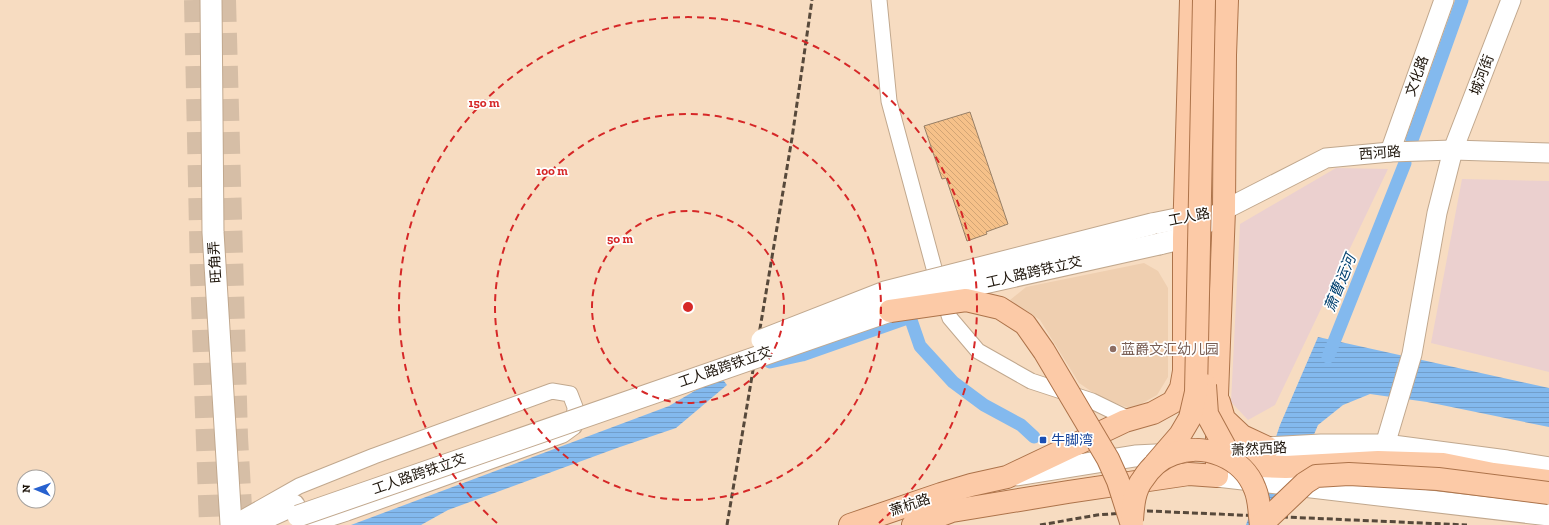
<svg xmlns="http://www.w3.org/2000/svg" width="1549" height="525" font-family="'Zilla Slab','Noto Sans SC',serif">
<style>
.commercial{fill:#ebd0cf}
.built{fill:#efcfb0}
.water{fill:url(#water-rules)}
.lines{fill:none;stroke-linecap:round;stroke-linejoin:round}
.canal{stroke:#83b9ee;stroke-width:13}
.building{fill:url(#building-back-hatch);stroke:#977f66}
.trunk-tunnel{stroke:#d6bea6;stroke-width:22;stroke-dasharray:22 11;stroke-linecap:butt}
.minor-casing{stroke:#c1a88e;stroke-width:17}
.tertiary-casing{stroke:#c1a88e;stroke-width:21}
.secondary-casing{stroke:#c1a88e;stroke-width:23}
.primary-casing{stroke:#ad734a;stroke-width:24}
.minor{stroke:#fff;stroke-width:15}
.tertiary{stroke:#fff;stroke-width:19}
.secondary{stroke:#fff;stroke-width:21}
.primary{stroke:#fccaa7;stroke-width:22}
.rail{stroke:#57493b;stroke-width:3;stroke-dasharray:6 3;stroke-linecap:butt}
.secondary-bridge-casing{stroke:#c1a88e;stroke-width:23;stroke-linecap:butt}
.primary-bridge-casing{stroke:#ad734a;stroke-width:24;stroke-linecap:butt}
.secondary-bridge{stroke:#fff;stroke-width:21}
.primary-bridge{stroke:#fccaa7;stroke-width:22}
.ring{fill:none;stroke:#d62828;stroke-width:2;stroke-dasharray:7 5}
.education-dot{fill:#8d6e63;stroke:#fff;stroke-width:1.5}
.transit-dot{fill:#1a4fb4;stroke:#fff;stroke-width:1.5}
.labels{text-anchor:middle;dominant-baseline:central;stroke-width:3.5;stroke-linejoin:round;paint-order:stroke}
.street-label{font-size:14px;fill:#1e150b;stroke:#fff}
.education-label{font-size:14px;fill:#785e54;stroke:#fff;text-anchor:start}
.transit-label{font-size:14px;fill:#164399;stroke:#fff;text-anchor:start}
.water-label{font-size:15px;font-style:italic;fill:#00406f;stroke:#fff}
.centre{fill:#d62828;stroke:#fff;stroke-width:2}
.ring-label{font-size:12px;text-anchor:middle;font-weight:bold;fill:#d62828;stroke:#fff;stroke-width:3.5;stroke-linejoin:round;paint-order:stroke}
</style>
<defs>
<pattern id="water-rules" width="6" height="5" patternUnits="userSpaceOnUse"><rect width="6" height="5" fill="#83b9ee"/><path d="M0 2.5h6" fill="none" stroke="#719ecb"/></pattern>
<pattern id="building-back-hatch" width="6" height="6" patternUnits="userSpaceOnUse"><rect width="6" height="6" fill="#f6c189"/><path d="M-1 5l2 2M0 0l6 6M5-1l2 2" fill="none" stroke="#d2a575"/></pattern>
</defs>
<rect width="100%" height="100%" fill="#f7dcc1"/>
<g class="commercial">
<path d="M1336 168 1388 169 1275 405 1248 420 1231 402 1240 224Z"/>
<path d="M1462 179 1549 181V372L1431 343Z"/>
</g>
<path class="built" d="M1144 263 1158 271 1168 288V377L1157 395 1132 409 1101 398 1079 383 1040 320 1010 300 1026 287Z"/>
<g class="water">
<path d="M1318 337 1549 388V427L1427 402 1370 394 1343 405 1318 425 1276 525H1246L1280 425Z"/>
<path d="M720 376 727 385 676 428 617 448 448 510 421 525H351L669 406Z"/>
</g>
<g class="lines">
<g class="canal">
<path d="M1412 140 1462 0"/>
<path d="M1328 357 1405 163"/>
<path d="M770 362 802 355 910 317 920 346 953 382 984 405 1021 425 1034 437"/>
</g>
</g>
<path class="building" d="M970 112 1008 224 986 232 987 234 967 241 946 178 942 179 924 126Z"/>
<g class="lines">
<g class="trunk-tunnel">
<path d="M195 0 201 274 210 525"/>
<path d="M225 0 237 437 242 525"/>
</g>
<defs>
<g id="minor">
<path d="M879 0 889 101 938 283 950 318 978 351 1031 381 1092 401 1131 420"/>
<path d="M230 525 299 486 374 456 552 391 570 394 575 407 574 427 563 435 347 513 310 525"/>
</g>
<g id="tertiary">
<path d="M1390 152 1444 0"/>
<path d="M1224 210 1326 158 1390 152 1453 150 1549 153"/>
<path d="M1385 445 1412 354 1437 213 1453 150 1511 0"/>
</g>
<g id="secondary">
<path d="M211 0 213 232 231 524"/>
<path d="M1152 224 1201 214"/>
<path d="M1159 244 1184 238 1224 210"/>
<path d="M1211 451 1321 445H1385L1507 461 1549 468"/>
<path d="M1017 475 1135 456 1176 454"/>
<path d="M1217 476 1549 515"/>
<path d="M250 525 294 505"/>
</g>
<g id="primary">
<path d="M1219 402 1224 419 1242 436 1268 448"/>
<path d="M1232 460 1258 466 1286 467 1378 462 1443 464 1493 474 1549 481"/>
<path d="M850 525 941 494 971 485 1007 477 1125 421 1153 413 1173 402 1181 388 1184 371V238L1191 0"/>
<path d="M913 525 952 511 1068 492 1189 474 1217 476V395L1224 210 1225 55 1227 0"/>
</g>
</defs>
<use href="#minor" class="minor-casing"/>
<use href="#tertiary" class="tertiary-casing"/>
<use href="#secondary" class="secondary-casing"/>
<use href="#primary" class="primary-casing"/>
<use href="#minor" class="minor"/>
<use href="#tertiary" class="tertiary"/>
<use href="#secondary" class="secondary"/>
<use href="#primary" class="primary"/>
<g class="rail">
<path d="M727 525 792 138 812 0"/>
<path d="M1040 525 1097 515 1148 511 1467 525"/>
</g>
<defs>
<g id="secondary-bridge">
<path d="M762 340 885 292 1152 224"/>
<path d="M298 516 890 311 930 295 1159 244"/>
</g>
<g id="primary-bridge">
<path d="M890 311 966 300 1000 308 1025 324 1044 351 1108 459 1118 481 1132 525"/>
<path d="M1205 385 1207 414 1232 460"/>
<path d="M1155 464 1180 435 1190 418 1196 392 1204 0"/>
<path d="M1132 520C1133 506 1134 490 1143 479 1150 468 1161 458 1173 454 1204 442 1243 457 1255 489 1260 501 1259 512 1261 525"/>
<path d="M1261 525 1305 483 1316 476 1349 474 1438 479 1549 493"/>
</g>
</defs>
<use href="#secondary-bridge" class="secondary-bridge-casing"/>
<use href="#primary-bridge" class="primary-bridge-casing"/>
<use href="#secondary-bridge" class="secondary-bridge"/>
<use href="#primary-bridge" class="primary-bridge"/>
</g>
<g class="ring">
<circle cx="688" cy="307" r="96"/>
<circle cx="688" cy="307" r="193"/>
<path d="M497 523A289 289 0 1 1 879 523"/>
</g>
<circle class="education-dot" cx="1113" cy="349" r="4"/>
<rect class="transit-dot" x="1039" y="436" width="8" height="8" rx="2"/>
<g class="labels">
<g class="street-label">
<text transform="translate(1482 75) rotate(-69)">城河街</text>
<text transform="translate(1417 76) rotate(-70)">文化路</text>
<text transform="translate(1380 153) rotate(-4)">西河路</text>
<text transform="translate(1189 217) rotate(-11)">工人路</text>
<text transform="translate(215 262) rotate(-94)">旺角弄</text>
<text transform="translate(1034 272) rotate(-13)">工人路跨铁立交</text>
<text transform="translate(725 367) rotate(-19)">工人路跨铁立交</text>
<text transform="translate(1259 449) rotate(-3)">萧然西路</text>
<text transform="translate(419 474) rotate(-19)">工人路跨铁立交</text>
<text transform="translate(910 505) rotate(-19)">萧杭路</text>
</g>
<g class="education-label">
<text x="1121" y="349">蓝爵文汇幼儿园</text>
</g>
<g class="transit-label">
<text x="1051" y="440">牛脚湾</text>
</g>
<g class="water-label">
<text transform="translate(1340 283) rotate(-68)">萧曹运河</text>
</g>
</g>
<circle cx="688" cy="307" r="6" class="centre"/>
<g class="ring-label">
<text x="484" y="107">150 m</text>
<text x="552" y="175">100 m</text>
<text x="620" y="243">50 m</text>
</g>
<g transform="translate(36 489) rotate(272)"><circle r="19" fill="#ffffff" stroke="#a5a19d"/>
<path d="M0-3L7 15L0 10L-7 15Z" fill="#2761cf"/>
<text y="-6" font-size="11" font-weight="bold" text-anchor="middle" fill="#1e150b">N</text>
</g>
</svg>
